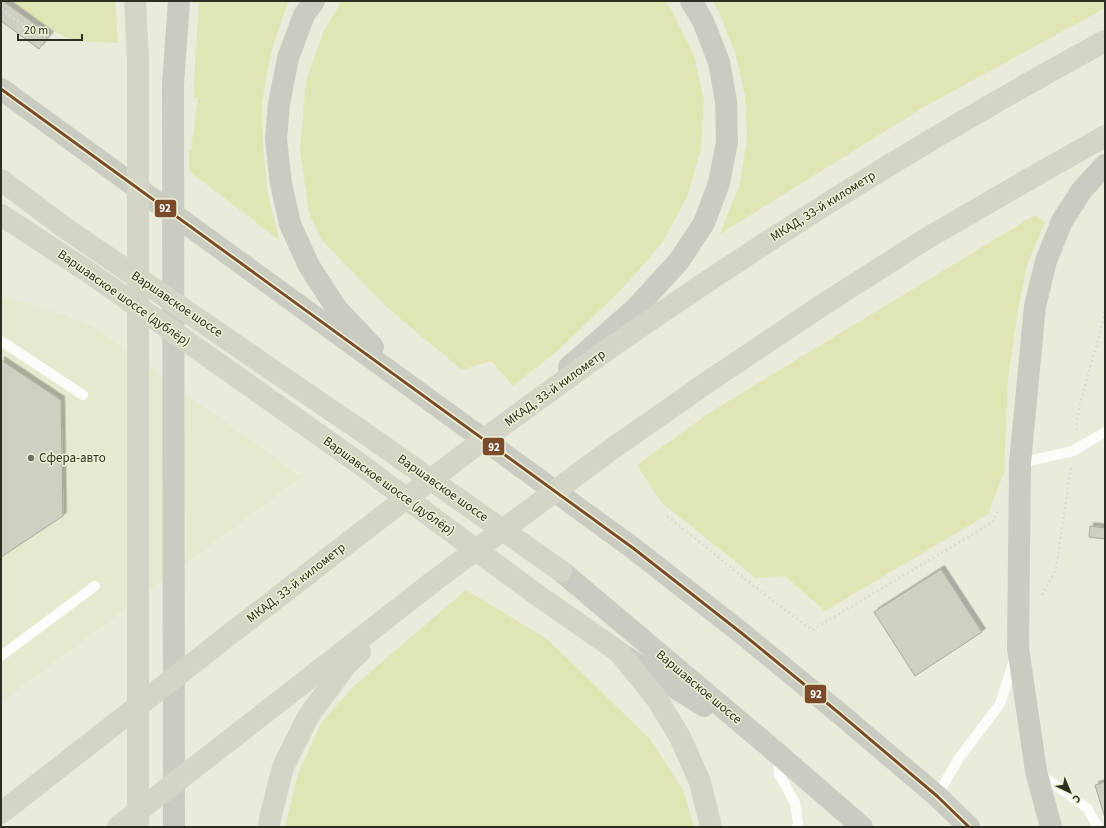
<svg xmlns="http://www.w3.org/2000/svg" width="1106" height="828" font-family="'Source Sans 3',sans-serif">
<style>
.built{fill:#e5e9cd}
.green{fill:#e0e5b3}
.building{fill:#ced0c2;stroke:#a8aa9d;filter:url(#shadow)}
.lines{fill:none;stroke-linecap:round;stroke-linejoin:round}
.path{stroke:#dbdcd7;stroke-width:2.5;stroke-dasharray:2 3;stroke-linecap:butt}
.lane{stroke:#fcfcfa;stroke-width:10}
.primary{stroke:#caccc1;stroke-width:22}
.highway{stroke:#d4d5c6;stroke-width:22}
.bus-1-casing{stroke:#eef2d4;stroke-width:6}
.bus-1{stroke:#7a4b2a;stroke-width:3}
.poi-dot{fill:#6f7163;stroke:#eef2d4;stroke-width:1.5}
.labels{text-anchor:middle;dominant-baseline:central;stroke-width:3;stroke-linejoin:round;paint-order:stroke}
.street-label{font-size:13px;fill:#2d2f23;stroke:#eef2d4}
.poi-label{font-size:13px;fill:#2d2f23;stroke:#eef2d4;text-anchor:start}
.line-badge{stroke:#eef2d4;stroke-width:1.5}
.badge-label{font-size:11px;text-anchor:middle;font-weight:bold;fill:#fff}
</style>
<defs>
<filter id="shadow"><feDropShadow dx="3.5" dy="-3.5" stdDeviation="0" flood-color="#0004"/></filter>
</defs>
<rect width="100%" height="100%" fill="#e9ebdb"/>
<path class="built" d="M1 296 67 316 95 328 301 477 1 702Z"/>
<g class="green">
<path d="M11 1H115L118 43 73 41 51 29Z"/>
<path d="M199 1H290L287 5 271 52 262 102 263 145 267 190 279 240 189 171V150H191L198 98H193Z"/>
<path d="M342 1H664L671 9 694 56 704 101 701 149 687 197 662 243 622 289 556 352 513 386 491 361 462 370 389 309 367 287 322 240 309 213 300 149 306 81 324 30Z"/>
<path d="M713 1H1105V8L924 107 720 234 740 183 747 138 745 95 736 55 719 12Z"/>
<path d="M1035 215 1045 222 1027 265 1018 310 1008 378 1004 472 988 514 825 611 785 576 756 578 661 502 637 465 709 413Z"/>
<path d="M466 590 547 639 649 738 683 790 694 827H285L299 771 322 722 353 687Z"/>
</g>
<g class="building">
<path d="M1 1H3L50 35 39 49 1 21Z"/>
<path d="M1 360 61 400 63 516 1 557Z"/>
<path d="M1090 526 1105 528V539L1089 537Z"/>
<path d="M941 569 982 632 915 676 874 612Z"/>
<path d="M1105 782V818L1095 785Z"/>
</g>
<g class="lines">
<g class="path">
<path d="M1 9 34 33"/>
<path d="M1076 430 1080 404 1102 325 1105 308"/>
<path d="M667 516 759 590 812 630 993 522 997 512"/>
<path d="M1042 595 1056 569 1071 466"/>
</g>
<g class="lane">
<path d="M1 341 83 395"/>
<path d="M1020 463 1073 451 1105 432"/>
<path d="M1 656 95 586"/>
<path d="M778 756 779 774 795 803 798 823 797 827"/>
<path d="M1040 774 1087 808 1098 827"/>
<path d="M937 796 959 758 1000 704 1014 660"/>
</g>
<g class="primary">
<path d="M314 1 304 15 288 58 279 104 276 139 281 184 290 224 309 266 337 309 373 347"/>
<path d="M1 89 633 548 744 635 839 713 937 796 969 827"/>
<path d="M569 367 636 308 679 261 704 223 719 183 727 142 726 101 719 62 703 21 691 1"/>
<path d="M561 571 778 754 862 827"/>
<path d="M623 655 704 706"/>
<path d="M174 827 173 84 179 1"/>
<path d="M1051 827 1036 771 1018 648 1020 463 1035 306 1046 261 1062 221 1082 190 1105 165"/>
</g>
<g class="highway">
<path d="M135 1 138 58V822"/>
<path d="M1 180 65 228 373 439 561 571"/>
<path d="M1 215 90 273 349 456 533 592 619 652 657 699 680 737 700 782 711 827"/>
<path d="M1 813C101 735 200 657 300 580 420 487 540 395 665 310 807 213 954 123 1105 41"/>
<path d="M118 827 434 581 609 451 712 379 821 306 924 240 1031 178 1105 136"/>
<path d="M269 827 270 819 283 767 309 715 347 664 360 652"/>
</g>
<defs>
<path id="bus-1" d="M1 89 633 548 744 635 839 713 937 796 969 827"/>
</defs>
<use href="#bus-1" class="bus-1-casing"/>
<use href="#bus-1" class="bus-1"/>
</g>
<circle class="poi-dot" cx="31" cy="458" r="4"/>
<g class="labels">
<g class="street-label">
<text transform="translate(823 206) rotate(-32)">МКАД, 33-й километр</text>
<text transform="translate(124 298) rotate(35)">Варшавское шоссе (дублёр)</text>
<text transform="translate(177 304) rotate(34)">Варшавское шоссе</text>
<text transform="translate(555 388) rotate(-36)">МКАД, 33-й километр</text>
<text transform="translate(389 486) rotate(36)">Варшавское шоссе (дублёр)</text>
<text transform="translate(443 488) rotate(35)">Варшавское шоссе</text>
<text transform="translate(296 583) rotate(-38)">МКАД, 33-й километр</text>
<text transform="translate(699 687) rotate(40)">Варшавское шоссе</text>
</g>
<g class="poi-label">
<text x="39" y="458">Сфера-авто</text>
</g>
</g>
<g class="line-badge">
<rect x="154" y="199" width="23" height="19" rx="4" fill="#7a4b2a"/>
<rect x="482" y="437" width="23" height="19" rx="4" fill="#7a4b2a"/>
<rect x="804" y="684" width="23" height="20" rx="4" fill="#7a4b2a"/>
</g>
<g class="badge-label">
<text x="165" y="212">92</text>
<text x="494" y="451">92</text>
<text x="816" y="698">92</text>
</g>
<rect width="1106" height="828" fill="none" stroke="#2d2f23" stroke-width="4"/>
<g transform="translate(1070 792) rotate(136)" stroke="#eef2d4" stroke-width="3" paint-order="stroke">
<path d="M0-3L7 15L0 10L-7 15Z" fill="#2d2f23"/>
<text y="-6" font-size="11" font-weight="bold" text-anchor="middle" fill="#2d2f23">С</text>
</g>
<path d="M18 34v6h64v-6" fill="none" stroke="#2d2f23" stroke-width="2"/>
<text x="24" y="34" font-size="12" fill="#2d2f23" stroke="#eef2d4" stroke-width="3" paint-order="stroke">20 m</text>
</svg>
